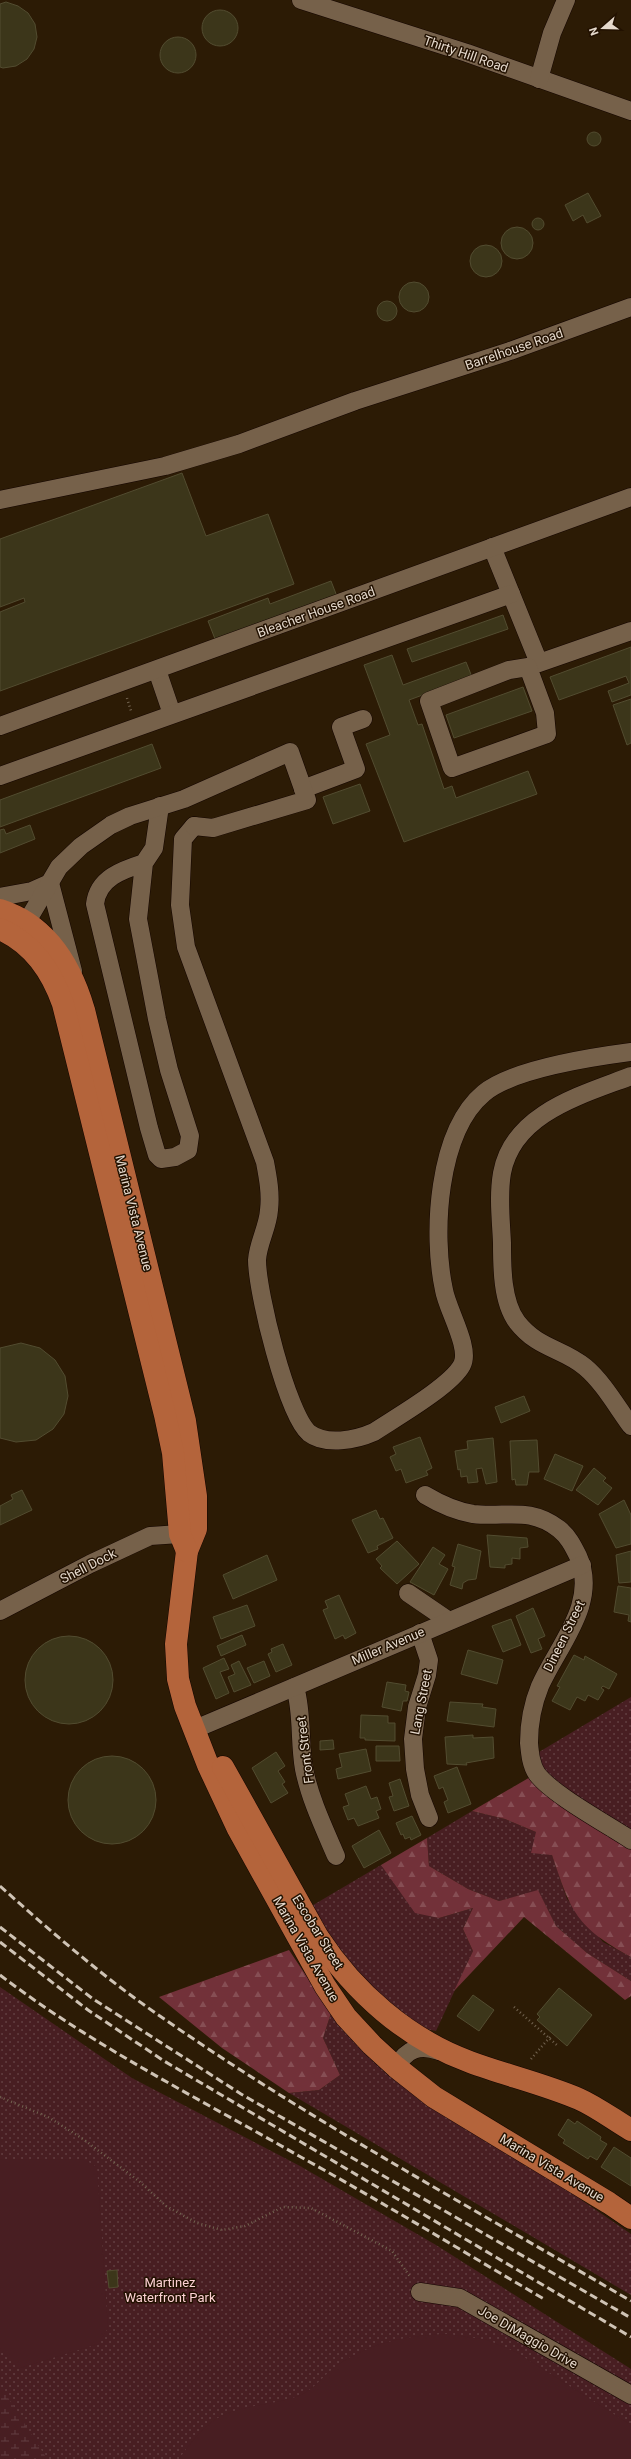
<svg xmlns="http://www.w3.org/2000/svg" width="631" height="2459" font-family="Roboto,sans-serif">
<style>
.grass{fill:url(#grass-dots)}
.forest{fill:url(#forest-firs)}
.wetland{fill:url(#wetland-marsh)}
.garden{fill:#481e22}
.building{fill:#3c361a;stroke:#524c30}
.lines{fill:none;stroke-linecap:round;stroke-linejoin:round}
.minor-casing{stroke:#140500;stroke-width:19}
.major-casing{stroke:#140500;stroke-width:23}
.path{stroke:#736451;stroke-width:2.5;stroke-dasharray:1 3;stroke-linecap:butt}
.minor{stroke:#76614a;stroke-width:18}
.major{stroke:#b4643b;stroke-width:22}
.rail{stroke:#cfc3b5;stroke-width:3;stroke-dasharray:8 4;stroke-linecap:butt}
.labels{text-anchor:middle;dominant-baseline:central;stroke-width:3;stroke-linejoin:round;paint-order:stroke}
.street-label{font-size:13px;fill:#e5d9cc;stroke:#210}
.park-label{font-size:13px;fill:#fcd1d3;stroke:#210}
</style>
<defs>
<pattern id="grass-dots" width="8" height="8" patternUnits="userSpaceOnUse"><rect width="8" height="8" fill="#481e22"/><path d="M2 2h.1M6 6h.1" fill="none" stroke="#623e41" stroke-width="1.8" stroke-linecap="round"/></pattern>
<pattern id="forest-firs" width="22" height="20" patternUnits="userSpaceOnUse"><rect width="22" height="20" fill="#723139"/><path d="M5 1l3.5 6h-7zM16 11l3.5 6h-7z" fill="#864e54"/></pattern>
<pattern id="wetland-marsh" width="20" height="14" patternUnits="userSpaceOnUse"><rect width="20" height="14" fill="#481e22"/><path d="M1 5h8M5 5V1M11 12h8M15 12V8" fill="none" stroke="#623e41"/></pattern>
</defs>
<rect width="100%" height="100%" fill="#2c1b05"/>
<g class="grass">
<path d="M631 1697V1836L541 1771 539 1752Z"/>
<path d="M472 1811 505 1819 536 1832 552 1855 567 1899 603 1942 631 1957V1981L587 1953 556 1926 538 1891 499 1901 468 1889 429 1866 427 1838Z"/>
<path d="M381 1865 397 1886 439 1918 473 1908 463 1929 473 1951 436 2031 400 2024 303 1911Z"/>
<path d="M0 1987 132 2078 300 2166 436 2245 631 2369V2459H0Z"/>
<path d="M331 2013 564 2188 631 2234V2295L289 2093 319 2090 340 2075 323 2038Z"/>
</g>
<g class="forest">
<path d="M532 1776 576 1813 631 1849V1957C576 1927 571 1912 552 1855L531 1853 536 1832 505 1819 472 1811Z"/>
<path d="M427 1838 429 1866 468 1889 499 1901 538 1890 556 1926 587 1953 631 1981V1996L625 2000 524 1917 454 1991 473 1951 463 1929 473 1908 439 1918 415 1913 381 1865Z"/>
<path d="M289 1950 331 2013 323 2038 340 2075 319 2090 289 2093 222 2048 159 1997Z"/>
</g>
<path class="wetland" d="M0 2385 47 2459H0Z"/>
<g class="garden">
<path d="M0 2159 85 2160 97 2167 108 2328 98 2344 20 2368 8 2359 0 2348Z"/>
<path d="M448 2334 487 2340 516 2352 631 2425V2459H179C188 2446 202 2428 216 2419 241 2404 274 2406 301 2395 316 2388 325 2373 339 2364 372 2342 409 2335 448 2334Z"/>
</g>
<g class="building">
<path d="M6 2 18 6 28 13 35 24 37 37 34 49 27 59 16 66 3 68 0 67V4Z"/>
<circle cx="220" cy="28" r="18"/>
<circle cx="178" cy="55" r="18"/>
<circle cx="594" cy="139" r="7"/>
<path d="M588 193 601 216 587 223 583 215 573 221 565 205Z"/>
<circle cx="538" cy="224" r="6"/>
<circle cx="517" cy="243" r="16"/>
<circle cx="486" cy="261" r="16"/>
<circle cx="414" cy="297" r="15"/>
<circle cx="387" cy="311" r="10"/>
<path d="M182 473 206 536 268 514 294 584 0 691V612L25 602 24 598 0 607V539Z"/>
<path d="M331 581 338 599 217 644 208 621 268 598 270 604Z"/>
<path d="M503 615 508 629 412 662 407 649Z"/>
<path d="M631 647V695L612 702 608 691 629 683 626 676 559 700 550 677Z"/>
<path d="M392 655 403 685 466 662 472 677 409 700 418 725 422 724 444 789 452 786 456 798 528 771 537 794 404 842 366 744 390 735 364 665Z"/>
<path d="M523 687 532 711 454 738 446 715Z"/>
<path d="M631 699V743L627 745 613 705Z"/>
<path d="M152 744 161 768 0 827V800Z"/>
<path d="M360 784 370 811 333 824 323 797Z"/>
<path d="M30 825 35 839 0 853V830L4 829 6 834Z"/>
<path d="M21 1343 40 1348 55 1360 65 1376 68 1396 64 1414 53 1429 36 1440 16 1442 0 1438V1348Z"/>
<path d="M524 1396 530 1411 501 1423 495 1407Z"/>
<path d="M420 1437 432 1468 426 1471 428 1475 406 1483 401 1469 396 1471 390 1457 396 1454 393 1447Z"/>
<path d="M493 1438 497 1482 486 1484 482 1468 476 1469 478 1482 468 1483 467 1476 461 1477 460 1469 458 1470 455 1451 468 1449 467 1441Z"/>
<path d="M537 1440 539 1472H529L527 1485H516L515 1479 512 1480 510 1441Z"/>
<path d="M555 1454 583 1466 572 1491 544 1479Z"/>
<path d="M594 1468 606 1478 603 1481 612 1488 598 1505 576 1490Z"/>
<path d="M22 1490 32 1510 0 1525V1506L13 1499 11 1495Z"/>
<path d="M624 1500 631 1515V1544L616 1548 599 1514Z"/>
<path d="M376 1510 380 1519 383 1518 393 1538 377 1546 378 1549 368 1553 352 1520Z"/>
<path d="M487 1535 527 1538 528 1547 520 1548V1559L512 1558V1564L505 1565V1568L490 1567Z"/>
<path d="M397 1541 419 1564 397 1584 380 1568 382 1566 376 1559Z"/>
<path d="M458 1544 481 1551 476 1579 468 1580 463 1583 462 1589 450 1585 455 1567 452 1566Z"/>
<path d="M433 1547 445 1555 439 1564 448 1569 434 1595 410 1582Z"/>
<path d="M631 1551V1582L619 1583 616 1555Z"/>
<path d="M267 1555 277 1580 233 1599 223 1575Z"/>
<path d="M618 1586 631 1588V1622L628 1621 629 1615 614 1612Z"/>
<path d="M339 1595 356 1633 345 1639 343 1635 335 1639 323 1610 328 1608 325 1601Z"/>
<path d="M247 1605 255 1626 221 1639 213 1617Z"/>
<path d="M533 1608 545 1636 538 1639 542 1649 531 1653 516 1616Z"/>
<path d="M511 1619 521 1645 503 1652 492 1626Z"/>
<path d="M242 1635 246 1645 221 1656 217 1646Z"/>
<circle cx="69" cy="1680" r="44"/>
<path d="M283 1644 292 1665 276 1672 268 1654 272 1652 271 1649Z"/>
<path d="M468 1650 503 1660 497 1684 461 1674Z"/>
<path d="M574 1655 584 1660 585 1656 617 1674 609 1689 603 1686 601 1688 604 1690 598 1700 588 1695 585 1701 577 1697 570 1710 552 1701 560 1687 557 1686Z"/>
<path d="M224 1658 229 1669 220 1672 229 1693 216 1699 203 1668Z"/>
<path d="M239 1661 251 1685 234 1692 228 1677 235 1674 231 1665Z"/>
<path d="M264 1661 270 1676 254 1683 247 1668Z"/>
<path d="M387 1682 406 1685 405 1691 409 1692 407 1701H403L401 1711 382 1707Z"/>
<path d="M450 1702 483 1704 482 1707 496 1709 494 1727 447 1721Z"/>
<path d="M361 1715 388 1716V1723H395V1741L365 1740V1738H360Z"/>
<path d="M473 1735V1738L493 1737 494 1758 466 1763 467 1765 447 1764 445 1737Z"/>
<path d="M333 1740 334 1749 320 1750V1741Z"/>
<path d="M376 1746H399L400 1761H376Z"/>
<path d="M366 1749 371 1771 338 1779 336 1769 342 1767 339 1754Z"/>
<path d="M276 1752 285 1766 278 1771 285 1782 282 1784 288 1793 271 1803 252 1768Z"/>
<circle cx="112" cy="1800" r="44"/>
<path d="M457 1767 471 1804 448 1813 444 1802 448 1800 443 1787 439 1789 434 1776Z"/>
<path d="M400 1779 409 1806 394 1811 389 1797 393 1796 389 1783Z"/>
<path d="M366 1786 371 1799 377 1797 381 1809 376 1811 379 1818 358 1826 354 1818 348 1820 343 1807 349 1805 345 1794Z"/>
<path d="M412 1816 421 1835 411 1840 410 1837 405 1839 403 1834 401 1835 396 1823Z"/>
<path d="M379 1830 391 1853 364 1868 352 1846Z"/>
<path d="M559 1988 592 2015 567 2046 537 2020 540 2017 537 2014Z"/>
<path d="M473 1995 494 2010 479 2031 457 2016Z"/>
<path d="M568 2119 575 2124 577 2121 601 2137 600 2140 607 2144 597 2160 590 2156 588 2159 563 2143 565 2140 558 2135Z"/>
<path d="M614 2147 631 2158V2186L601 2167Z"/>
<path d="M117 2270 118 2287 109 2288 107 2271Z"/>
</g>
<g class="lines">
<defs>
<g id="minor">
<path d="M301 0 467 53 631 111"/>
<path d="M539 79 552 33 566 0"/>
<path d="M0 500 165 466 239 444 355 401 510 351 631 307"/>
<path d="M492 547 539 663 631 631"/>
<path d="M528 667 545 713 547 734 452 768 429 701 509 670Z"/>
<path d="M157 670 172 714"/>
<path d="M0 726 631 497"/>
<path d="M0 776 511 594"/>
<path d="M303 789 356 769 341 727 363 719"/>
<path d="M194 826 183 839 180 905 186 947 265 1162C268 1178 271 1194 269 1210 268 1227 258 1243 257 1260 257 1292 287 1414 309 1433 326 1446 356 1440 374 1432 395 1418 451 1386 462 1365 471 1348 447 1309 444 1290 432 1235 437 1132 484 1093 513 1069 593 1057 631 1052"/>
<path d="M144 863C122 870 98 878 95 904L149 1128 157 1155 161 1159 175 1157 188 1150 190 1136 169 1070 157 1019 138 919 144 863 154 848 160 806"/>
<path d="M0 897 32 891 50 883 73 971"/>
<path d="M19 935 59 867 81 846 111 825 130 816 184 799 290 752 307 800 213 828 194 826"/>
<path d="M631 1076C582 1095 513 1113 502 1173 498 1196 501 1220 502 1243 502 1267 502 1302 517 1322 538 1349 562 1348 585 1367 603 1382 617 1407 631 1426"/>
<path d="M425 1495C440 1504 455 1511 473 1514 506 1518 529 1506 559 1529 568 1536 573 1546 578 1556 599 1603 558 1645 540 1686 533 1703 529 1725 529 1743 530 1754 531 1765 537 1774 553 1795 607 1824 631 1840"/>
<path d="M408 1593 449 1621"/>
<path d="M0 1611 90 1564 150 1536 180 1534"/>
<path d="M420 1633 429 1660 427 1675 417 1707 413 1739 415 1769 420 1795 429 1818"/>
<path d="M295 1687C303 1714 299 1742 304 1769 310 1799 324 1828 336 1856"/>
<path d="M195 1729 582 1565"/>
<path d="M396 2067C407 2049 419 2044 439 2051"/>
<path d="M420 2292 460 2298 631 2395"/>
</g>
<g id="major">
<path d="M0 910C47 925 71 966 84 1010L185 1421 196 1496V1529L187 1551 176 1644 178 1679 185 1706 208 1765 238 1829 325 1986 346 2017 372 2045 396 2067 434 2097 609 2203 631 2218"/>
<path d="M0 929C32 943 52 972 63 1004L165 1415 173 1453 180 1534 187 1551"/>
<path d="M223 1767 318 1937C354 1992 407 2039 470 2062 505 2075 544 2084 579 2099 597 2107 614 2120 631 2130"/>
</g>
</defs>
<use href="#minor" class="minor-casing"/>
<use href="#major" class="major-casing"/>
<g class="path">
<path d="M127 698 131 711"/>
<path d="M514 2007 558 2046"/>
<path d="M531 2059 550 2037"/>
<path d="M0 2097 48 2117 83 2139 140 2182 166 2206 197 2223 222 2230 245 2226 283 2207 311 2208 392 2251 411 2278"/>
</g>
<use href="#minor" class="minor"/>
<use href="#major" class="major"/>
<g class="rail">
<path d="M0 1886C47 1928 95 1970 147 2007 300 2115 469 2206 631 2301"/>
<path d="M0 1927 93 1999 241 2094 631 2318"/>
<path d="M0 1942 88 2010 164 2061 631 2337"/>
<path d="M0 1975C93 2046 198 2098 299 2156 382 2202 462 2251 544 2299"/>
</g>
</g>
<g class="labels">
<g class="street-label">
<text transform="translate(466 54) rotate(19)">Thirty Hill Road</text>
<text transform="translate(514 349) rotate(-19)">Barrelhouse Road</text>
<text transform="translate(316 612) rotate(-20)">Bleacher House Road</text>
<text transform="translate(134 1213) rotate(76)">Marina Vista Avenue</text>
<text transform="translate(88 1566) rotate(-27)">Shell Dock</text>
<text transform="translate(564 1636) rotate(-64)">Dineen Street</text>
<text transform="translate(388 1646) rotate(-23)">Miller Avenue</text>
<text transform="translate(421 1702) rotate(-79)">Lang Street</text>
<text transform="translate(305 1750) rotate(-97)">Front Street</text>
<text transform="translate(318 1932) rotate(58)">Escobar Street</text>
<text transform="translate(306 1949) rotate(60)">Marina Vista Avenue</text>
<text transform="translate(552 2168) rotate(31)">Marina Vista Avenue</text>
<text transform="translate(528 2337) rotate(30)">Joe DiMaggio Drive</text>
</g>
<g class="park-label">
<text x="170" y="2282">Martinez<tspan x="170" dy="15">Waterfront Park</tspan></text>
</g>
</g>
<g transform="translate(603 28) rotate(250)" stroke="#221100" stroke-width="3" paint-order="stroke">
<path d="M0-3L7 15L0 10L-7 15Z" fill="#e5d9cc"/>
<text y="-6" font-size="11" font-weight="bold" text-anchor="middle" fill="#e5d9cc">N</text>
</g>
</svg>
